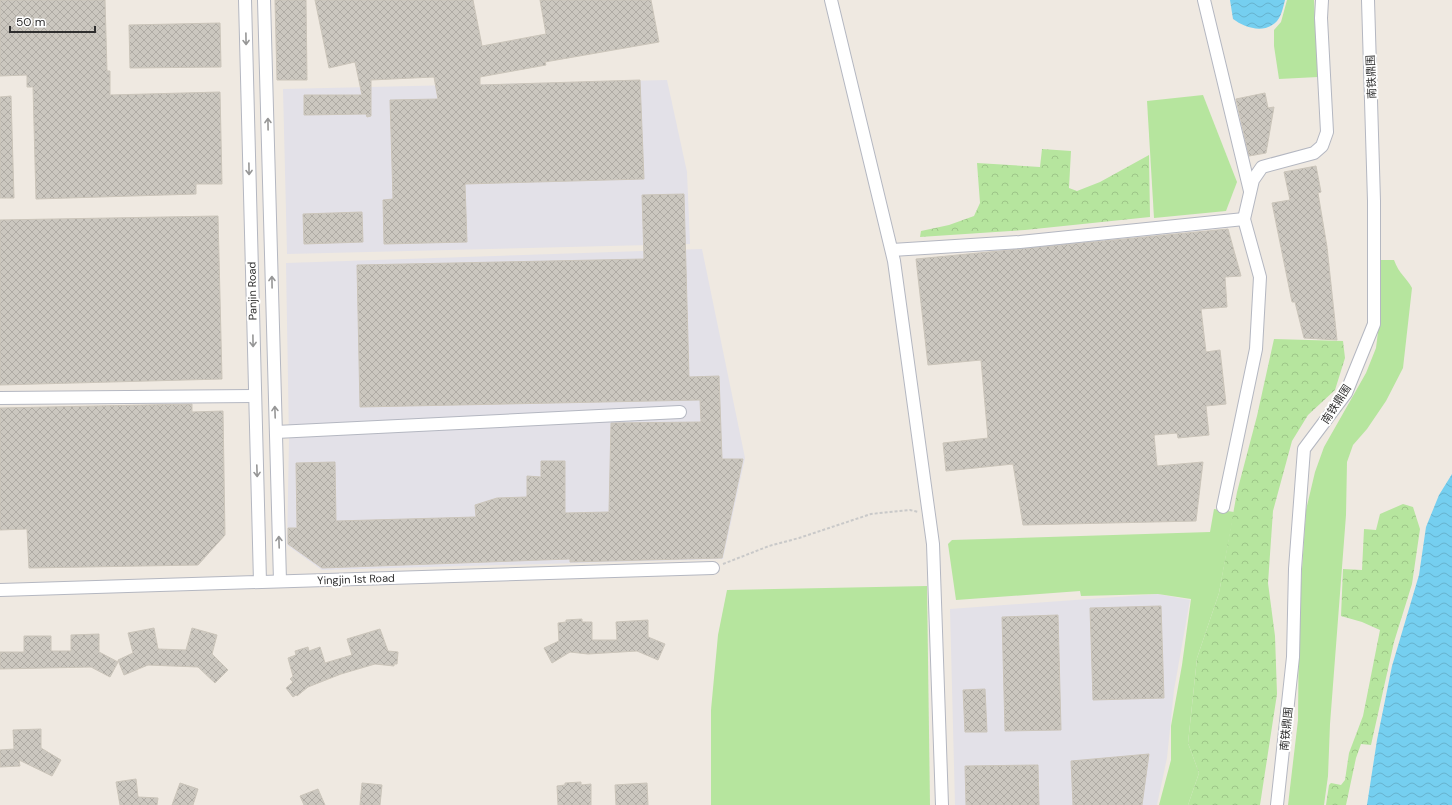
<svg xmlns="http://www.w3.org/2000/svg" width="1452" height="805" font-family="'DM Sans','Noto Sans SC',sans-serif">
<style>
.industrial{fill:#e3e1e8}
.grass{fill:#b6e59e}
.forest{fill:url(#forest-crowns)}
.water{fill:url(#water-waves)}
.building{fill:url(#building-cross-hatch);stroke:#cbc5ba}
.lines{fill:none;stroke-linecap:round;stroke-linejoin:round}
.minor-casing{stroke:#b4b7c1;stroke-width:14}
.path{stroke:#c9c9c9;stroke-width:2;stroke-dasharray:3 2;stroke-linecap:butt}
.minor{stroke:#fff;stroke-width:12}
.oneway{stroke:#969696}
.labels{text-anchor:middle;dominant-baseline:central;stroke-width:4;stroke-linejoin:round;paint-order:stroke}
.street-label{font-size:11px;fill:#2e2e2e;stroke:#fff}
</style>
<defs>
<pattern id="forest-crowns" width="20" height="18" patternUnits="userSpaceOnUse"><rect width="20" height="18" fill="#b6e59e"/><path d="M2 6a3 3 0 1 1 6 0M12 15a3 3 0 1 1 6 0" fill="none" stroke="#9dc588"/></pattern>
<pattern id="water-waves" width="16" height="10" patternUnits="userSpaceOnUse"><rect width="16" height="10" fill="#75cff0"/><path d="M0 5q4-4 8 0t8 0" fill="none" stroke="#66b2ce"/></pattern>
<pattern id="building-cross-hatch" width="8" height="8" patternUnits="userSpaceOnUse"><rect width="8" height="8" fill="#cbc7bf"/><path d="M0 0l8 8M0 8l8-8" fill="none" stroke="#afaba4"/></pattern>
</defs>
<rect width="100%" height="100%" fill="#efe9e1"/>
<g class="industrial">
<path d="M667 80 687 172 690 244 287 254 283 89Z"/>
<path d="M702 249 745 458 723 559 322 570 287 545 289 441 286 263Z"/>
<path d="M1158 594 1190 600 1174 690 1167 758 1157 805H955L950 609Z"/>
</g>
<g class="grass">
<path d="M1287 0H1314L1318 77 1279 79 1274 46V30L1281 22Z"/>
<path d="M1203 95 1237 182 1226 211 1154 218 1147 101Z"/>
<path d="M1381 260H1394C1399 274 1407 278 1412 288L1403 368 1386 401 1367 429 1353 445 1347 462 1346 515 1330 724 1328 776 1324 805H1288L1298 720 1299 613 1306 510 1315 472 1324 447 1366 373 1376 348 1381 308Z"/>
<path d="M1214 509 1234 512 1219 593 1197 658 1188 743 1199 773 1188 805H1159L1171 760V726L1182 665 1191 599 1158 594 1081 596 1080 591 956 600 948 544 952 540 1210 532Z"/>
<path d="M927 586 930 805H711V710L718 635 727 590Z"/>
</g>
<g class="forest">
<path d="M1042 149 1071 151 1069 188 1077 191 1100 182 1149 155 1150 217 1025 230 920 237 921 231 949 225 974 216 980 203 977 163 1040 167Z"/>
<path d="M1274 339 1343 341 1345 358 1335 390 1308 415 1292 441 1273 511 1268 583 1275 636 1277 694 1260 805H1188L1199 773 1188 743 1197 658 1219 593 1237 492 1257 416Z"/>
<path d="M1403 504 1413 507 1420 529 1412 584 1394 642 1371 745 1361 744 1356 758 1346 805H1326L1329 785 1331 783 1341 785 1345 780 1349 753 1363 716 1380 630 1362 622 1341 616 1343 569 1362 570 1364 529 1376 530 1380 514Z"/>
</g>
<g class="water">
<path d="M1230 0H1285C1283 8 1281 18 1275 23 1262 34 1244 27 1233 19Z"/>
<path d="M1452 474V805H1367L1377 740 1392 666 1419 575 1426 527 1439 495Z"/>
</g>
<g class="building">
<path d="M0 0H105L107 71H110V95L220 92 222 184H196V194L36 199 33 87H27V75L0 76Z"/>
<path d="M275 0H306L307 80H277Z"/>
<path d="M315 0H473L482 46 546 34 540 0H651L659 42 545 62 546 65 480 77V85L640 80 644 179 465 184 467 242 384 244 383 200 393 199 390 100 438 99 434 77 371 80V116L367 117 366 114 304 115V95H362L355 62 329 68Z"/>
<path d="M220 23 221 67 130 68 129 25Z"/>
<path d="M1265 93 1268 108 1274 107 1266 153 1249 156 1236 99Z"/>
<path d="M11 96 14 198H0V97Z"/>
<path d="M1316 166 1321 192 1318 193 1327 247 1337 340 1304 338 1295 302H1292L1272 203 1290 200 1284 172Z"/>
<path d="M684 194 689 377 719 376 722 459H743L722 558 570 562V559L322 568 288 544V528H297L296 463 335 462 336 521 476 517 475 505 497 498 527 497V476L541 477V461H565V513L609 512 611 423 701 422 700 400 360 407 357 265 644 259 642 195Z"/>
<path d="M362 212 363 242 304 244 303 214Z"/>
<path d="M218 216 222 379 0 385V220Z"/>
<path d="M1228 229 1241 276 1225 277 1227 307 1201 309 1206 352 1220 350 1226 404 1206 406 1209 435 1178 438 1177 433 1154 435 1157 466 1203 462 1196 521 1023 525 1013 464 946 471 943 443 988 438 981 360 928 365 916 259Z"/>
<path d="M192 404V412L223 411 225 535 198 565 29 568 27 529 0 530V408Z"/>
<path d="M1161 606 1164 698 1093 700 1090 608Z"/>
<path d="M1058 615 1061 730 1005 731 1002 617Z"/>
<path d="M582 619V622H592V640H617L616 622 648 620V637L665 644 658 660 637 651 588 654 570 652 552 663 544 648 559 641 558 623 566 622V620Z"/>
<path d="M154 628 158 649 186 650 192 628 217 635 212 654 228 670 215 683 198 667 148 665 124 675 118 660 133 653 128 633Z"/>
<path d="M380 629 388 651 398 652 397 664H394V666L375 664 341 674 308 687 297 696 296 695 293 697 286 688 293 682 290 679 293 676 288 658 296 655 295 651 308 647 309 651 320 647 325 663 352 655 347 639Z"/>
<path d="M99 634V652L118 662 110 677 91 667 0 669V652H24V636H51V651H71V635Z"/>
<path d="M985 689 987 732H965L963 690Z"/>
<path d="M41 729V748L61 760 52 776 19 760 20 766 0 767V750L14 749 13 730Z"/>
<path d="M1149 754 1142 805H1073L1071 761Z"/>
<path d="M1038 765 1039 805H966L965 766Z"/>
<path d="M136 779 138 797 158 798 157 805H120L116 782Z"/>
<path d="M581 782V785L591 784V805H558L557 786 565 785V783Z"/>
<path d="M180 783 198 789 193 805H172Z"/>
<path d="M362 783 382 785 380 805H360Z"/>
<path d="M647 783 648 805H616L615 785Z"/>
<path d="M318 789 325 805H304L300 796Z"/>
</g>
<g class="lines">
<defs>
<g id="minor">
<path d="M245 0 260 582"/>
<path d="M264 0 280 581"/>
<path d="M831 0 894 261 933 544 942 805"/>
<path d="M1204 0 1250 191"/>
<path d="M892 250 1020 242 1244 219"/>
<path d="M0 398 254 396"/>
<path d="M276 432 680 412"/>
<path d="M1223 507 1256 349 1260 277 1244 219 1253 180 1262 167 1314 153 1322 146 1327 132 1321 18 1322 0"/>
<path d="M0 590 713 568"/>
<path d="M1277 805 1293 657 1295 569 1304 449 1346 393 1374 324V201L1368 0"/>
</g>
</defs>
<use href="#minor" class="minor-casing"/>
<path class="path" d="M723 564 769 546 799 538 871 514 910 510 918 512"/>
<use href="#minor" class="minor"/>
</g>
<defs><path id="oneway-shaft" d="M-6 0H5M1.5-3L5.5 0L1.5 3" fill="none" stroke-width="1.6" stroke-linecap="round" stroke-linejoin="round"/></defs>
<g class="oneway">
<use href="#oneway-shaft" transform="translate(246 39) rotate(89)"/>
<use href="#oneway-shaft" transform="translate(268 124) rotate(-91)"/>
<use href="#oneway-shaft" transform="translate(249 169) rotate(89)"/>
<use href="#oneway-shaft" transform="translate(272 282) rotate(-91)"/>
<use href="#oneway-shaft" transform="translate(253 341) rotate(89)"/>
<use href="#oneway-shaft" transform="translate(275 412) rotate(-92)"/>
<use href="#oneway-shaft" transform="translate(257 471) rotate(88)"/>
<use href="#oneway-shaft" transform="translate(279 542) rotate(-92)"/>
</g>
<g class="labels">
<g class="street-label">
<text transform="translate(1371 77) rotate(-92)">南铁鼎围</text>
<text transform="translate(252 291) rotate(-91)">Panjin Road</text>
<text transform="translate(1336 404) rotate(-57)">南铁鼎围</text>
<text transform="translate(356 579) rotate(-2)">Yingjin 1st Road</text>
<text transform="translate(1286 729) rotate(-84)">南铁鼎围</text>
</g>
</g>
<path d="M10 26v6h85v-6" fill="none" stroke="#2e2e2e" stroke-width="2"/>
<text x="16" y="26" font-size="12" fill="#2e2e2e" stroke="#ffffff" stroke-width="3" paint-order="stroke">50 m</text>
</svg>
